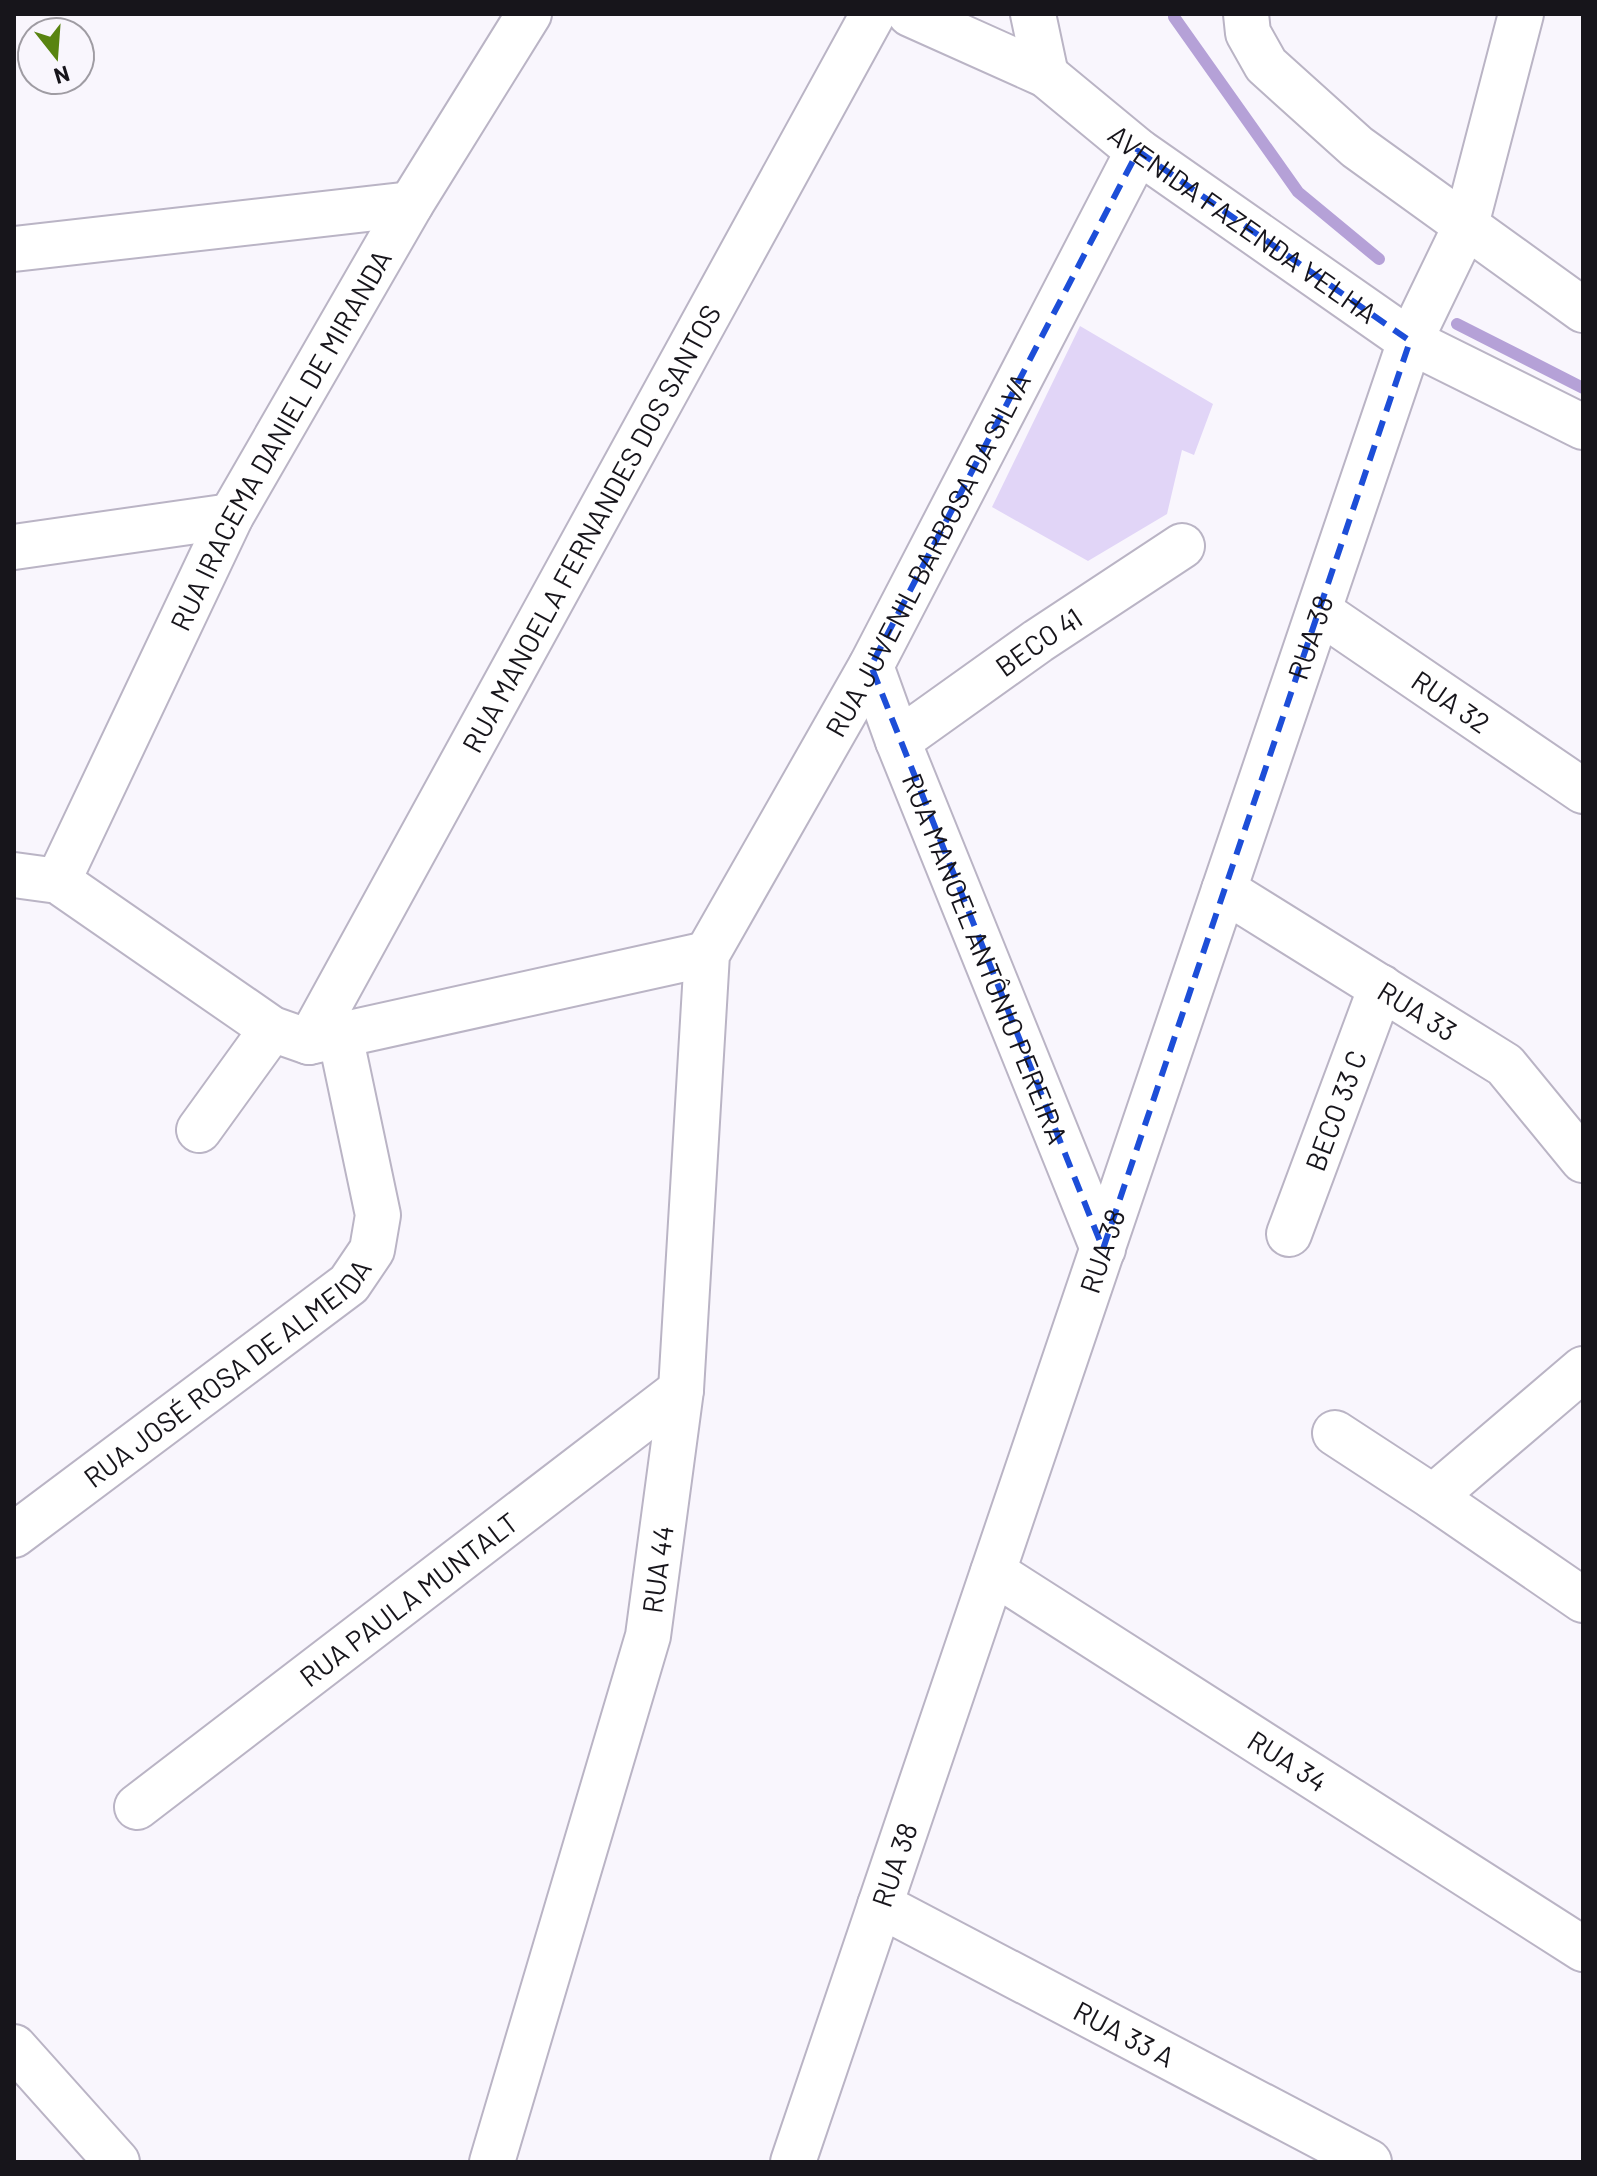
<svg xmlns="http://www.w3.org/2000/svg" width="1597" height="2176" font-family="Barlow,sans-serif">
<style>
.green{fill:#e1d5f7}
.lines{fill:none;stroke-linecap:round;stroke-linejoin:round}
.stream{stroke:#b5a1d7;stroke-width:12}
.minor-casing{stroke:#bab4c5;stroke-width:48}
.minor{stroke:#fff;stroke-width:44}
.marked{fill:none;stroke:#1d4ed8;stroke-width:6;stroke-dasharray:16 10;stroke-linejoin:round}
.labels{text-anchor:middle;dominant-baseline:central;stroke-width:6;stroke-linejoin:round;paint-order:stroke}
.street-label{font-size:28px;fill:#17151b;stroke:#f9f6fd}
</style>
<rect width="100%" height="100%" fill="#f9f6fd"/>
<path class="green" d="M1080 326 1213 404 1194 455 1182 450 1167 514 1088 561 992 507Z"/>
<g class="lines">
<g class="stream">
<path d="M1174 14V17L1298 192 1379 259"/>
<path d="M1457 324 1583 388"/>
</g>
<defs>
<g id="minor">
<path id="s1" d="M910 14 1046 75 1138 151 1410 341 1583 427"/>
<path d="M1033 14 1046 75"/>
<path d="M1246 14 1248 33 1266 65 1357 147 1583 310"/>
<path d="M14 249 411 204"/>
<path d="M14 547 231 516"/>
<path id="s2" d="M1319 611 1583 791"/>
<path id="s3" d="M871 666 898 741 1103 1249"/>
<path id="s4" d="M898 741 1038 641 1182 546"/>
<path d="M14 875 58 881 272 1029 309 1042 707 954"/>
<path id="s5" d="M58 881 231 516 411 204 529 14"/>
<path id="s6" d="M1224 890 1505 1065 1583 1160"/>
<path id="s7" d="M309 1042 873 14"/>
<path d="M199 1130 272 1029"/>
<path id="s8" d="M1289 1234 1381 987"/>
<path d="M1335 1433 1433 1497 1583 1600"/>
<path d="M1433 1497 1583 1369"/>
<path id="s9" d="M14 1535 349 1284 372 1250 378 1215 340 1035"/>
<path id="s10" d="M993 1572 1583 1949"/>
<path id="s11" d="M137 1807 681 1390"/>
<path id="s12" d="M880 1905 1369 2162"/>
<path d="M14 2047 117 2162"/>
<path id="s13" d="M492 2162 648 1636 681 1390 707 954 871 666 1138 151"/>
<path id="s14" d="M793 2162 1410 341 1466 225 1521 14"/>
</g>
</defs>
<use href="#minor" class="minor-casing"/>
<use href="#minor" class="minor"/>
</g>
<path class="marked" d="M1138 151 1410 341 1103 1249 871 666Z"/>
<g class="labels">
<g class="street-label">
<text stroke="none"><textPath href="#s1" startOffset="396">AVENIDA FAZENDA VELHA</textPath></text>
<text stroke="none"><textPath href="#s5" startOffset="494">RUA IRACEMA DANIEL DE MIRANDA</textPath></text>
<text stroke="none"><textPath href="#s7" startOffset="586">RUA MANOELA FERNANDES DOS SANTOS</textPath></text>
<text stroke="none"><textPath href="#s13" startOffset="1690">RUA JUVENIL BARBOSA DA SILVA</textPath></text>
<text stroke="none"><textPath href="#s14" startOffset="1610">RUA 38</textPath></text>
<text stroke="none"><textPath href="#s4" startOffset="172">BECO 41</textPath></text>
<text stroke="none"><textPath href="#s2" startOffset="160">RUA 32</textPath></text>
<text stroke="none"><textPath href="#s3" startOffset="314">RUA MANOEL ANTÔNIO PEREIRA</textPath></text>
<text stroke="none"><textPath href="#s6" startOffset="228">RUA 33</textPath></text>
<text stroke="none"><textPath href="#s8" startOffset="132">BECO 33 C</textPath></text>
<text stroke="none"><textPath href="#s14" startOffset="962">RUA 38</textPath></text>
<text stroke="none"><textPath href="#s9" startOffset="268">RUA JOSÉ ROSA DE ALMEIDA</textPath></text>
<text stroke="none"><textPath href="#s13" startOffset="616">RUA 44</textPath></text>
<text stroke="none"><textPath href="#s11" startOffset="342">RUA PAULA MUNTALT</textPath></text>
<text stroke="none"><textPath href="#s10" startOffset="350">RUA 34</textPath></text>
<text stroke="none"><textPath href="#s14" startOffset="314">RUA 38</textPath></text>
<text stroke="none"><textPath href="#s12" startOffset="276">RUA 33 A</textPath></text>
</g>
</g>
<rect width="1597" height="2176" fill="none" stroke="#17151b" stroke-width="32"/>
<g transform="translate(56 56) rotate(163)"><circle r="38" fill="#f9f6fd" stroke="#9f9ca3" stroke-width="2"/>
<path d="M0-6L14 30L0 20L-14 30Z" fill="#598411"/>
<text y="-12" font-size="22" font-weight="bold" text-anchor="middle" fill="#17151b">N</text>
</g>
</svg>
